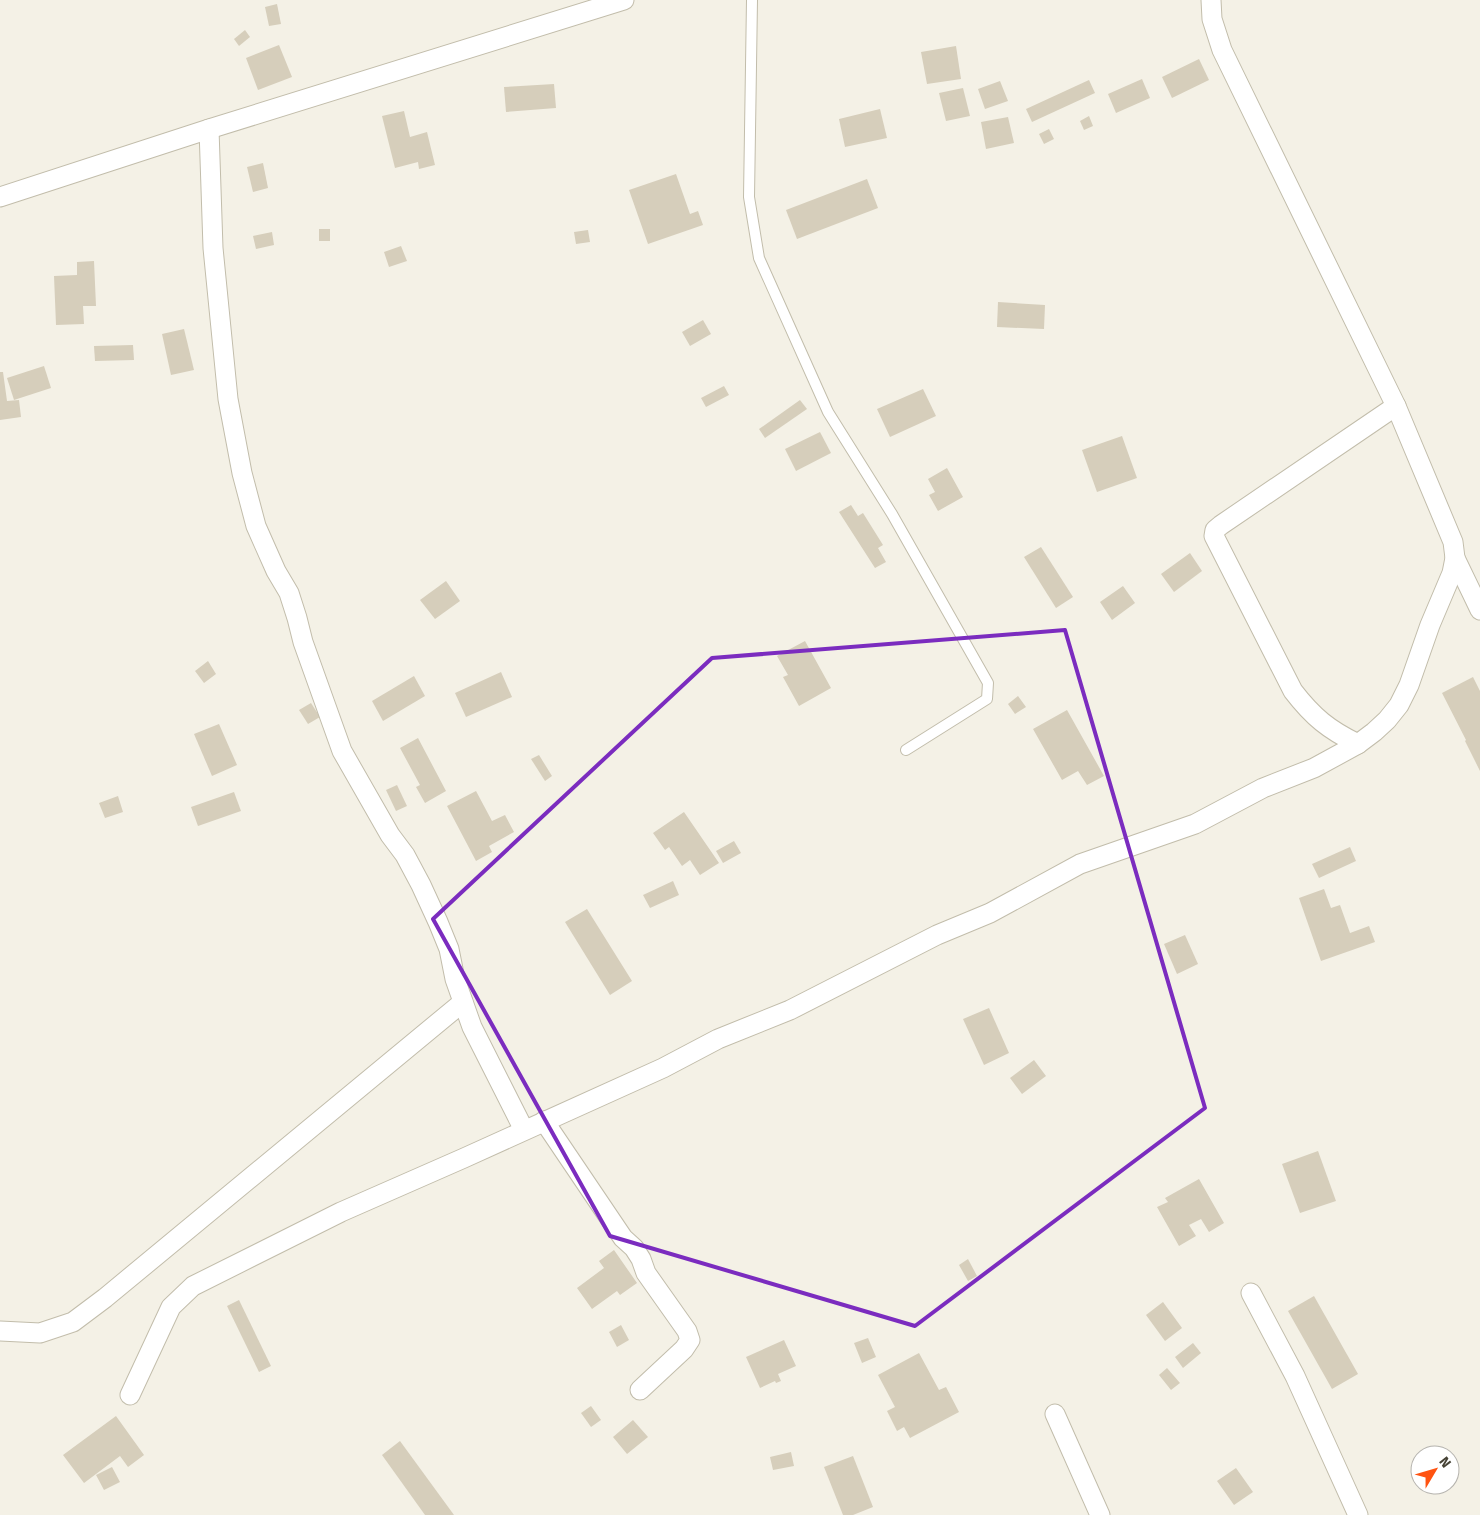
<svg xmlns="http://www.w3.org/2000/svg" width="1480" height="1515" font-family="'Fira Sans',sans-serif">
<style>
.building{fill:#d6cebb}
.lines{fill:none;stroke-linecap:round;stroke-linejoin:round}
.lane-casing{stroke:#c2bdab;stroke-width:12}
.street-casing{stroke:#c2bdab;stroke-width:21}
.lane{stroke:#fff;stroke-width:10}
.street{stroke:#fff;stroke-width:19}
.marked{fill:none;stroke:#7b2cbf;stroke-width:4;stroke-linejoin:round}
</style>
<rect width="100%" height="100%" fill="#f4f1e6"/>
<g class="building">
<path d="M277 4 281 24 269 26 265 7Z"/>
<path d="M245 30 250 37 239 46 234 39Z"/>
<path d="M279 45 292 77 258 90 246 58Z"/>
<path d="M956 46 961 79 927 84 921 52Z"/>
<path d="M1199 59 1209 80 1172 98 1162 77Z"/>
<path d="M1142 79 1150 98 1116 113 1108 94Z"/>
<path d="M1089 80 1095 93 1032 122 1026 109Z"/>
<path d="M1000 81 1008 101 985 109 978 89Z"/>
<path d="M554 84 556 108 506 112 504 87Z"/>
<path d="M963 88 970 116 946 121 939 93Z"/>
<path d="M880 109 887 138 845 147 839 119Z"/>
<path d="M404 111 410 137 427 132 435 165 419 169 418 162 395 168 382 116Z"/>
<path d="M1089 116 1093 126 1084 130 1080 121Z"/>
<path d="M1008 117 1014 143 986 149 981 122Z"/>
<path d="M1049 129 1054 139 1044 144 1039 134Z"/>
<path d="M263 163 268 188 253 192 247 167Z"/>
<path d="M676 174 690 214 698 211 703 225 648 244 629 190Z"/>
<path d="M867 179 878 208 797 239 786 210Z"/>
<rect x="319" y="229" width="11" height="12"/>
<path d="M588 230 590 242 576 244 574 232Z"/>
<path d="M272 232 274 245 256 249 253 236Z"/>
<path d="M401 246 407 261 389 267 384 252Z"/>
<path d="M94 261 96 306H83L84 324 56 325 54 276 77 275V262Z"/>
<path d="M998 302 1045 305 1044 329 997 327Z"/>
<path d="M703 320 711 334 690 346 682 332Z"/>
<path d="M184 329 194 370 171 375 162 334Z"/>
<path d="M133 345 134 360 95 361 94 346Z"/>
<path d="M44 366 51 388 14 400 7 378Z"/>
<path d="M0 372H3L7 401 19 400 21 417 0 420Z"/>
<path d="M724 386 729 395 706 407 701 398Z"/>
<path d="M923 389 936 416 890 437 877 409Z"/>
<path d="M800 400 807 409 765 438 759 429Z"/>
<path d="M820 432 831 453 796 471 785 449Z"/>
<path d="M1122 436 1137 478 1097 492 1082 450Z"/>
<path d="M947 468 963 497 938 511 929 495 935 492 928 479Z"/>
<path d="M851 505 858 516 863 513 883 545 878 548 886 562 875 568 839 512Z"/>
<path d="M1041 547 1073 597 1056 608 1024 557Z"/>
<path d="M1190 553 1202 571 1174 592 1161 574Z"/>
<path d="M446 581 460 601 435 619 420 600Z"/>
<path d="M1123 586 1135 603 1112 620 1100 602Z"/>
<path d="M805 641 831 688 799 706 783 677 788 675 777 656Z"/>
<path d="M208 661 216 674 204 683 195 671Z"/>
<path d="M501 672 512 697 466 717 455 693Z"/>
<path d="M414 676 425 696 383 721 372 701Z"/>
<path d="M1473 677 1480 691V771L1465 741 1466 740 1442 693Z"/>
<path d="M1018 696 1026 707 1015 714 1008 704Z"/>
<path d="M311 703 320 717 308 724 299 710Z"/>
<path d="M1067 710 1104 776 1087 785 1078 771 1062 780 1033 729Z"/>
<path d="M219 724 237 765 212 776 194 734Z"/>
<path d="M418 738 446 791 425 803 416 787 420 785 400 748Z"/>
<path d="M539 755 552 776 545 781 531 759Z"/>
<path d="M397 785 407 806 396 811 386 790Z"/>
<path d="M476 791 492 821 505 815 514 832 489 846 492 852 476 861 447 806Z"/>
<path d="M234 792 241 811 198 826 191 807Z"/>
<path d="M118 796 123 812 105 818 99 803Z"/>
<path d="M684 812 719 863 700 875 690 860 682 866 669 847 665 850 653 833Z"/>
<path d="M734 841 741 853 723 863 716 851Z"/>
<path d="M1350 847 1356 861 1319 878 1312 864Z"/>
<path d="M673 881 679 895 650 908 643 895Z"/>
<path d="M1324 889 1331 908 1340 905 1350 933 1369 926 1375 942 1321 961 1299 898Z"/>
<path d="M587 909 632 981 610 995 565 922Z"/>
<path d="M1185 935 1198 964 1177 974 1164 944Z"/>
<path d="M989 1008 1009 1053 984 1065 963 1019Z"/>
<path d="M1034 1060 1046 1076 1022 1094 1010 1078Z"/>
<path d="M1318 1151 1336 1201 1300 1213 1282 1164Z"/>
<path d="M1199 1179 1224 1223 1209 1232 1201 1219 1189 1225 1196 1236 1179 1246 1157 1207 1168 1202 1165 1198Z"/>
<path d="M614 1250 637 1283 620 1295 617 1291 592 1309 577 1288 604 1268 599 1261Z"/>
<path d="M968 1259 977 1276 968 1281 959 1265Z"/>
<path d="M1314 1296 1358 1374 1332 1389 1288 1311Z"/>
<path d="M239 1300 271 1366 259 1372 227 1306Z"/>
<path d="M1163 1302 1182 1328 1165 1341 1146 1315Z"/>
<path d="M621 1325 629 1340 617 1347 609 1332Z"/>
<path d="M868 1338 876 1357 862 1363 854 1343Z"/>
<path d="M784 1340 796 1366 778 1374 781 1381 776 1383 775 1381 760 1388 746 1357Z"/>
<path d="M1193 1343 1201 1353 1183 1368 1175 1357Z"/>
<path d="M919 1353 939 1390 946 1387 959 1412 910 1438 904 1427 897 1431 887 1411 895 1407 878 1375Z"/>
<path d="M1167 1368 1180 1383 1171 1390 1159 1375Z"/>
<path d="M591 1406 601 1420 591 1427 581 1413Z"/>
<path d="M116 1416 144 1455 128 1467 120 1456 84 1483 63 1455Z"/>
<path d="M633 1420 648 1437 627 1454 613 1437Z"/>
<path d="M400 1441 454 1515H425L382 1455Z"/>
<path d="M791 1452 794 1466 773 1470 770 1457Z"/>
<path d="M853 1456 873 1507 853 1515H843L824 1467Z"/>
<path d="M112 1467 120 1482 104 1490 96 1475Z"/>
<path d="M1236 1468 1253 1492 1234 1505 1217 1481Z"/>
</g>
<g class="lines">
<defs>
<path id="lane" d="M752 0 749 197 759 258 828 412 892 514 988 683 987 699 906 750"/>
<g id="street">
<path d="M209 129 213 248 228 399 242 473 256 526 276 571 289 593 297 618 303 642 342 751 390 835 405 855 421 885 438 922 449 949 455 979 472 1027 524 1130"/>
<path d="M0 197 209 129 624 0"/>
<path d="M1455 558 1480 610"/>
<path d="M1358 744C1329 730 1313 717 1293 691L1214 536 1215 530 1221 525 1396 406"/>
<path d="M544 1121 623 1238 634 1248 641 1259 646 1273 687 1331 690 1340 684 1349 640 1390"/>
<path d="M1251 1293 1295 1376 1358 1515"/>
<path d="M0 1331 40 1333 73 1322 105 1298 463 1002"/>
<path d="M130 1395 171 1307 193 1286 341 1212 464 1158 663 1068 718 1039 790 1010 937 935 990 913 1080 864 1195 824 1263 788 1314 768 1358 744 1374 732 1387 720 1399 705 1409 685 1430 625 1452 573 1455 558 1453 542 1396 406 1222 50 1212 19 1211 0"/>
<path d="M1055 1414 1100 1515"/>
</g>
</defs>
<use href="#lane" class="lane-casing"/>
<use href="#street" class="street-casing"/>
<use href="#lane" class="lane"/>
<use href="#street" class="street"/>
</g>
<path class="marked" d="M1065 630 1205 1108 915 1326 610 1236 433 919 712 658Z"/>
<g transform="translate(1435 1470) rotate(52)"><circle r="24" fill="#ffffff" stroke="#b5b3ae"/>
<path d="M0-4L9 19L0 12L-9 19Z" fill="#ff5311"/>
<text y="-8" font-size="14" font-weight="bold" text-anchor="middle" fill="#464235">N</text>
</g>
</svg>
